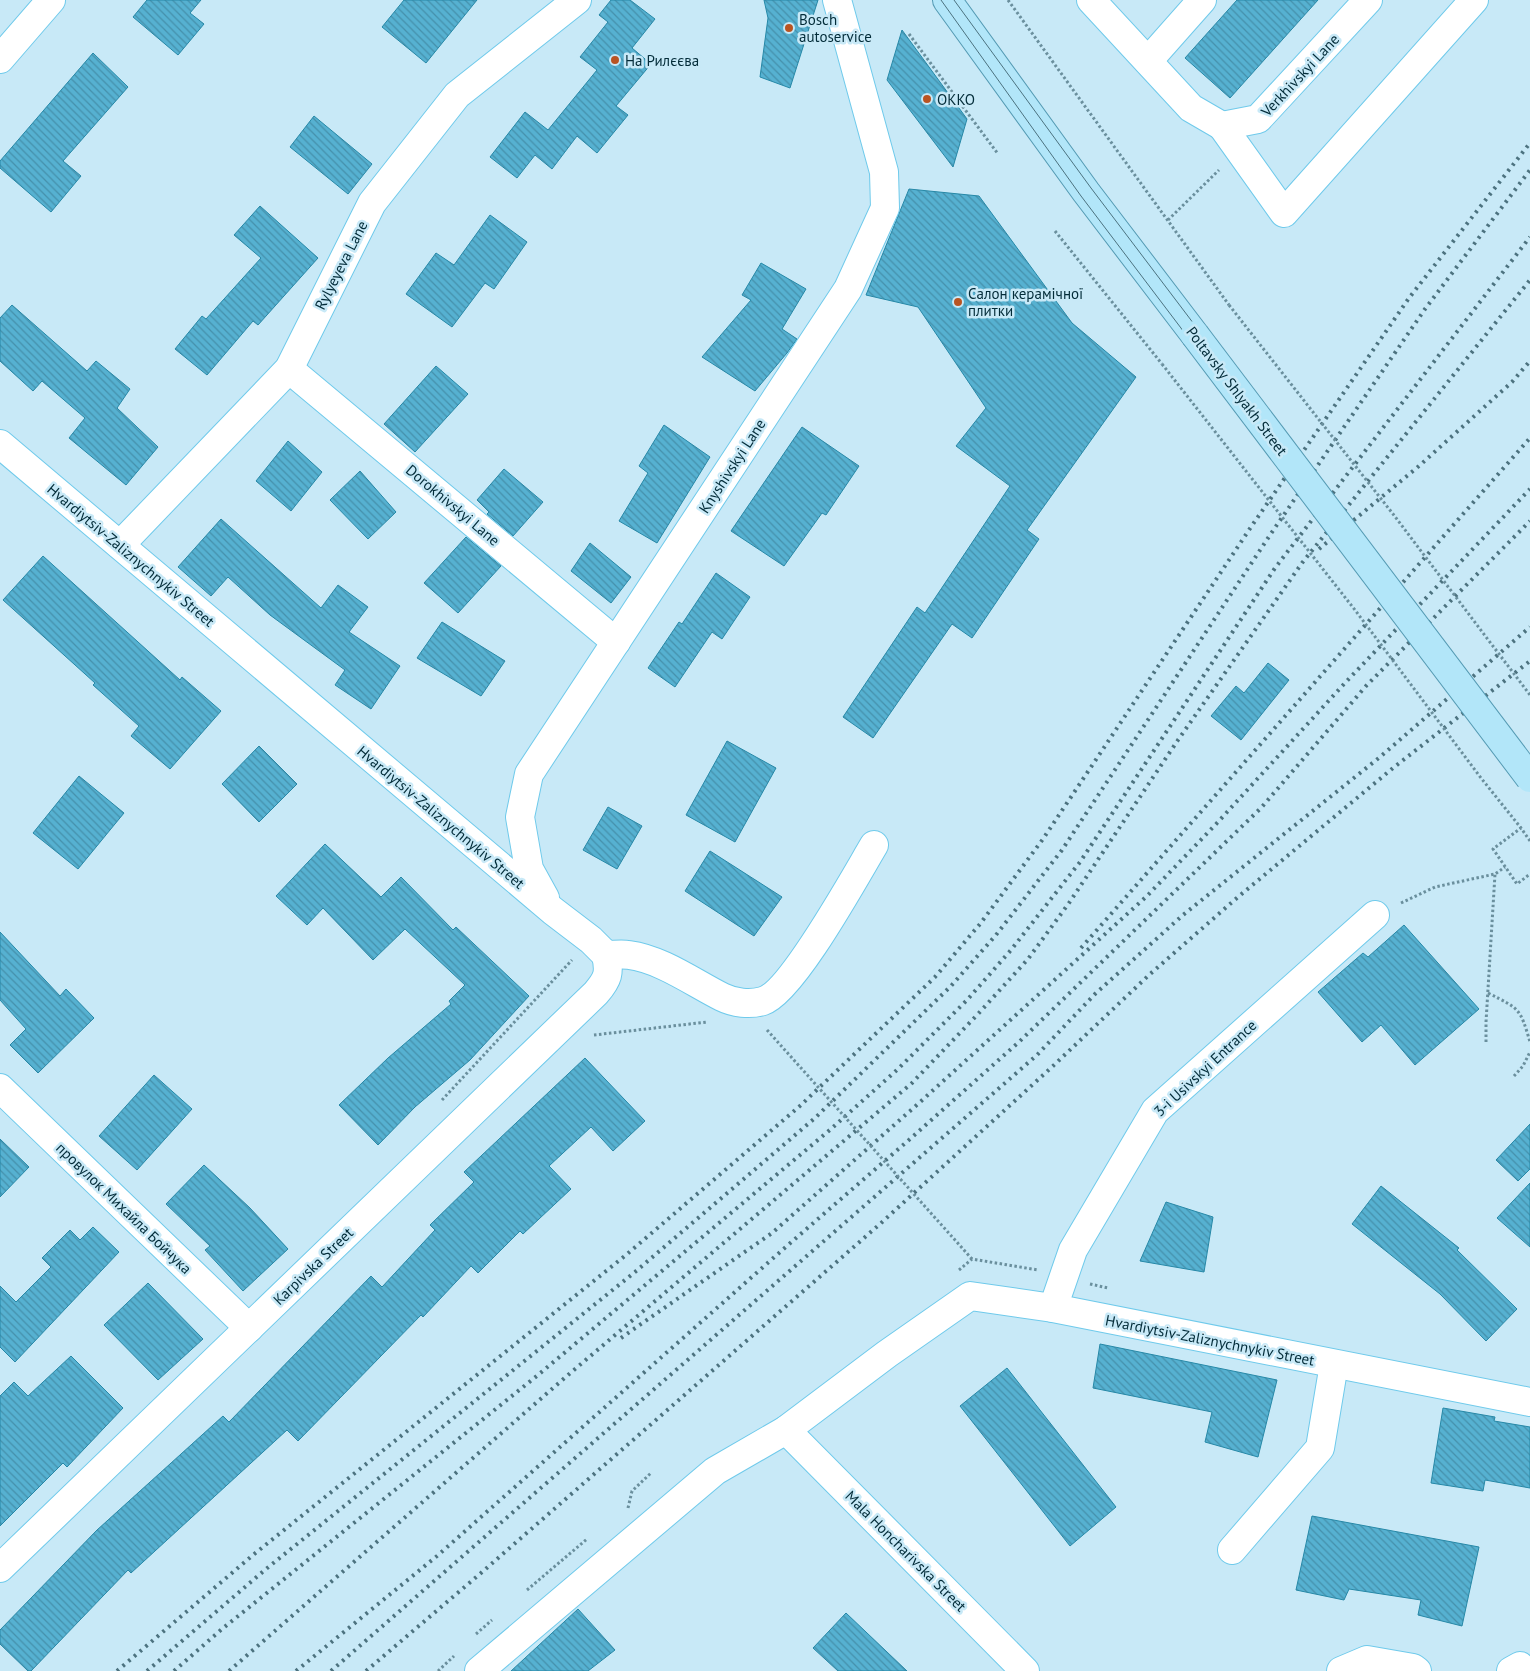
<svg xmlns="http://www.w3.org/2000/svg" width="1530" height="1671" font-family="'PT Sans',sans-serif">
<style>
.building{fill:url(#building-back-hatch);stroke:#2688a7}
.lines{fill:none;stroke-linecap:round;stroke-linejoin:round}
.minor-casing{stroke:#6fcaeb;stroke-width:30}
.major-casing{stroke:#549ab3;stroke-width:30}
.path{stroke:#6a8f9d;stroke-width:3;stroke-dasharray:2.5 2.5;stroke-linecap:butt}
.minor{stroke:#fff;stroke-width:28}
.major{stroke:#b2e6f9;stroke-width:28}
.tram{stroke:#4c727f;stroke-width:1}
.rail{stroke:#4c727f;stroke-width:4;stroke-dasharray:2.5 5;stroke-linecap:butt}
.major-bridge-casing{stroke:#549ab3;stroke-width:30;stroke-linecap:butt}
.path-bridge{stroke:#6a8f9d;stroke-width:3;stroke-dasharray:2.5 2.5;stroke-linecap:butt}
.major-bridge{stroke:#b2e6f9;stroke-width:28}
.poi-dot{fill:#b95422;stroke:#c8e9f7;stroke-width:2}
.labels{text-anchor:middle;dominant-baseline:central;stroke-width:5;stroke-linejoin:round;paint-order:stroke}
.poi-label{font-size:15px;fill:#032c39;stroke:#c8e9f7;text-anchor:start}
.street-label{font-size:15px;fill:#032c39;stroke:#c8e9f7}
</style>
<defs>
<pattern id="building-back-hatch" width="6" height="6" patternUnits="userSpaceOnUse" patternTransform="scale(1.25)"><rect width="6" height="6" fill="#56b1d1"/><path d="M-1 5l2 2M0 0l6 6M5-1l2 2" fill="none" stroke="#4590ab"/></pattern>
</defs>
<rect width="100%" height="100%" fill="#c8e9f7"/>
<g class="building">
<path d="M147 0H201L190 13 204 24 178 55 133 17Z"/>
<path d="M404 0H477L426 63 382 27Z"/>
<path d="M611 0H630L655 19 632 48 651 64 616 106 628 115 597 153 577 136 552 169 535 155 517 178 490 157 525 112 548 130 597 70 580 57 608 22 599 15Z"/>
<path d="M764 0H818L790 88 760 77 768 18Z"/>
<path d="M1237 0H1318L1230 98 1185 58Z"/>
<path d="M902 30 967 119 953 167 887 80Z"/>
<path d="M93 53 128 87 63 161 81 176 51 212 0 168V161Z"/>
<path d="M314 116 372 164 348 194 290 147Z"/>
<path d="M909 189 979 196 1072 323 1136 377 1027 530 1039 539 972 638 952 624 873 738 843 717 917 607 925 613 1010 486 956 446 986 408 918 307 866 295Z"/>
<path d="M260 206 318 258 258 325 253 321 207 375 175 349 202 316 206 319 261 258 234 235Z"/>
<path d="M490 215 527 242 494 289 485 283 452 327 406 294 436 253 454 265Z"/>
<path d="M761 263 806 289 782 329 797 339 787 353 755 391 702 357 751 300 742 295Z"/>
<path d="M12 305 87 371 96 361 130 389 117 408 158 447 126 485 69 438 85 418 42 381 33 391 0 361V318Z"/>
<path d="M436 366 468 394 415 452 384 424Z"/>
<path d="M664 425 710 457 657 543 619 521 648 473 639 466Z"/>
<path d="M802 427 859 466 826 515 822 513 784 566 731 531Z"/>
<path d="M288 441 322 472 291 511 256 481Z"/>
<path d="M504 469 543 502 513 536 487 514 489 512 477 500Z"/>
<path d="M360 471 396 512 368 539 330 500Z"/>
<path d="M221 519 321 608 338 585 368 607 349 632 400 666 371 709 335 685 345 670 270 615 228 577 211 596 178 567Z"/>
<path d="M466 537 501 566 458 613 424 583Z"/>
<path d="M590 543 631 577 611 603 571 571Z"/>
<path d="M43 556 180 680 182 677 221 711 170 769 131 736 139 726 93 685 95 683 3 600Z"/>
<path d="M716 573 750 597 722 639 712 632 675 687 648 668 679 622 682 624Z"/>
<path d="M442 622 505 661 481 696 417 658Z"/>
<path d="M1268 663 1289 680 1241 740 1211 716 1236 686 1244 693Z"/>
<path d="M727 741 776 768 735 842 686 815Z"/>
<path d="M259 746 297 784 259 822 222 784Z"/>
<path d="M79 776 124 813 78 869 33 833Z"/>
<path d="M608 807 642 826 617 869 583 850Z"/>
<path d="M325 844 381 897 401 877 453 930 456 927 529 996 470 1060 415 1107 378 1145 339 1105 388 1058 451 1004 449 1001 465 985 405 929 373 960 323 908 307 925 276 896Z"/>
<path d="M710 851 782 897 754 936 685 891Z"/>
<path d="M1404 925 1479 1009 1415 1065 1381 1025 1362 1042 1318 992 1363 953 1368 957Z"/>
<path d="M0 932 60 996 66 989 94 1018 38 1073 10 1045 26 1029 0 1000Z"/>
<path d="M585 1058 645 1121 613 1151 591 1127 549 1166 571 1189 523 1234 520 1231 478 1273 471 1266 423 1317 421 1315 298 1441 287 1430 131 1573 128 1570 31 1671H28L0 1644V1630L97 1530 223 1416 229 1422 371 1276 382 1287 435 1230 430 1225 474 1182 464 1172Z"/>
<path d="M154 1075 192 1109 137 1170 99 1136Z"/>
<path d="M1530 1124V1169L1518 1181 1496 1160Z"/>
<path d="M0 1139 29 1167 0 1197Z"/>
<path d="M204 1165 250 1208 288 1249 243 1291 205 1250 210 1246 166 1204Z"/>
<path d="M1530 1183V1247L1497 1218Z"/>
<path d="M1381 1186 1459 1248 1457 1250 1517 1309 1486 1341 1440 1294 1352 1224Z"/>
<path d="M1166 1202 1213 1217 1204 1272 1140 1261Z"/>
<path d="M93 1227 119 1252 15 1362 0 1347V1286L16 1302 51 1267 42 1258 70 1230 80 1240Z"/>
<path d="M148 1283 203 1339 158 1380 104 1325Z"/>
<path d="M1100 1344 1277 1380 1258 1457 1205 1442 1212 1412 1093 1388Z"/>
<path d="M71 1356 123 1408 67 1467 63 1463 0 1526V1396L14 1382 28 1396Z"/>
<path d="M1007 1368 1116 1507 1070 1546 960 1406Z"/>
<path d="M1443 1408 1495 1417 1494 1421 1530 1427V1488L1485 1480 1483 1491 1431 1483Z"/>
<path d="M1312 1516 1479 1547 1462 1626 1418 1615 1421 1600 1349 1589 1344 1600 1296 1590Z"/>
<path d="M578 1609 615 1650 588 1671H511Z"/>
<path d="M846 1613 907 1671H838L813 1648Z"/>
</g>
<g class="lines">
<defs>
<g id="minor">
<path d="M1091 0 1191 108 1222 126 1258 119 1368 0"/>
<path d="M0 59 51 0"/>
<path d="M1148 61 1202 0"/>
<path d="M1222 126 1284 213 1474 0"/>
<path d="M289 369 616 642"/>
<path d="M0 444 553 911 591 940 606 955C614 955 622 954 629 955 661 959 694 983 722 997 734 1003 750 1005 763 1001 792 992 856 875 874 845"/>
<path d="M120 545 289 369 372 203 457 95 577 0"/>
<path d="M545 898 529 869 520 817 529 774 848 289 885 208 884 172 837 0"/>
<path d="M0 1088 249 1328"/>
<path d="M1053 1308 1073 1250 1155 1111 1375 915"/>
<path d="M786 1430 1025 1671"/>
<path d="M1232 1550 1320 1448 1334 1364"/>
<path d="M0 1568 596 993C608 979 610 973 606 955"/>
<path d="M479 1671 715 1471 786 1430 887 1354 970 1296 1053 1308 1530 1402"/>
<path d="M1341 1671 1367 1660 1413 1668 1417 1671"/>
<path d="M1511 1671 1520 1666"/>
</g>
<path id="major" d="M947 0 1086 192 1195 335"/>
</defs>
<use href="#minor" class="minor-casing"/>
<use href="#major" class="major-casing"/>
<g class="path">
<path d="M1008 0 1229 305"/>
<path d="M909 34 998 154"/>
<path d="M1168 220 1219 170"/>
<path d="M1055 231 1162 364"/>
<path d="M1530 841 1521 828 1493 849 1517 884 1530 874"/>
<path d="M1401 903 1435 887 1495 874 1505 867"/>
<path d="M1488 993C1520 1009 1520 1008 1530 1042"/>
<path d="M594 1035 707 1022"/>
<path d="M1486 1042V1022L1495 874"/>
<path d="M1514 1076 1523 1066 1530 1052"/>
<path d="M442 1100 572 960"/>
<path d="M959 1270 972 1259 1038 1270"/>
<path d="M1090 1284 1108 1288"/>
<path d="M628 1508 632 1491 651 1473"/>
<path d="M527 1590 587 1539"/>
<path d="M476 1634 492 1620"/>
<path d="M438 1671 454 1656"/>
</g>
<use href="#minor" class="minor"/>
<use href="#major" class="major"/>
<g class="tram">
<path d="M941 0 1081 196 1530 789"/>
<path d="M954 0 1091 188 1530 768"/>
</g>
<g class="rail">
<path d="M1319 549 1419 466 1512 382 1530 361"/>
<path d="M1081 948 1530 438"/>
<path d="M621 1338 772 1233 919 1103 1147 896 1218 822 1344 684 1530 489"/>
<path d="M117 1671 253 1555 626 1255 801 1105 935 977 980 924 1043 839 1251 527 1409 298 1530 143"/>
<path d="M147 1671 266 1569 635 1272 815 1118 951 986 996 935 1062 850 1270 535 1425 309 1530 170"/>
<path d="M174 1671 222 1629 538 1375 831 1129 898 1069 967 1000 1011 950 1080 862 1275 568 1530 237"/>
<path d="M229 1671 568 1375 912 1083 978 1014 1028 959 1069 903 1178 740 1302 563 1530 280"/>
<path d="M296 1671 437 1556 788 1245 910 1139 1020 1041 1261 808 1366 686 1530 521"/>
<path d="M331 1671 997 1090 1037 1055 1095 994 1183 915 1380 757 1530 627"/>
<path d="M366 1671 481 1573 880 1224 1053 1066 1149 975 1238 897 1393 768 1530 661"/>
</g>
<defs>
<path id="major-bridge" d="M1195 335 1530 778"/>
</defs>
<use href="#major-bridge" class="major-bridge-casing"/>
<g class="path-bridge">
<path d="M1229 305 1393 514 1530 695"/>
<path d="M1162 364 1355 610 1481 778 1521 828"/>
<path d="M767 1030 972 1259"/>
</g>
<use href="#major-bridge" class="major-bridge"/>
</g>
<g class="poi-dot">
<circle cx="789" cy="28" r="5"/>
<circle cx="615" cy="60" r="5"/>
<circle cx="927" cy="99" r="5"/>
<circle cx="958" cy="302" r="5"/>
</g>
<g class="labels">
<g class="poi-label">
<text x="799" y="19">Bosch<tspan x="799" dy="17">autoservice</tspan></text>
<text x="625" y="60">На Рилєєва</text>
<text x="937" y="99">OKKO</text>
<text x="968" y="293">Салон керамічної<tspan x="968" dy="17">плитки</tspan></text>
</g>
<g class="street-label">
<text transform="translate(1300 75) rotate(-47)">Verkhivskyi Lane</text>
<text transform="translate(341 265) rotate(-63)">Rylyeyeva Lane</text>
<text transform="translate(1237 391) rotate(53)">Poltavsky Shlyakh Street</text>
<text transform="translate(732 466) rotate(-57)">Knyshivskyi Lane</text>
<text transform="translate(453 505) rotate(40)">Dorokhivskyi Lane</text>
<text transform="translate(131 555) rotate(40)">Hvardiytsiv-Zaliznychnykiv Street</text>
<text transform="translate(441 817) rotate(40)">Hvardiytsiv-Zaliznychnykiv Street</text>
<text transform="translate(1205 1068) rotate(-43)">3-i Usivskyi Entrance</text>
<text transform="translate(124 1208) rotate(44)">провулок Михайла Бойчука</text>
<text transform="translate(313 1266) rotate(-44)">Karpivska Street</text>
<text transform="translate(1210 1340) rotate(11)">Hvardiytsiv-Zaliznychnykiv Street</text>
<text transform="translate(906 1551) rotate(45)">Mala Honcharivska Street</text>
</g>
</g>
</svg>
